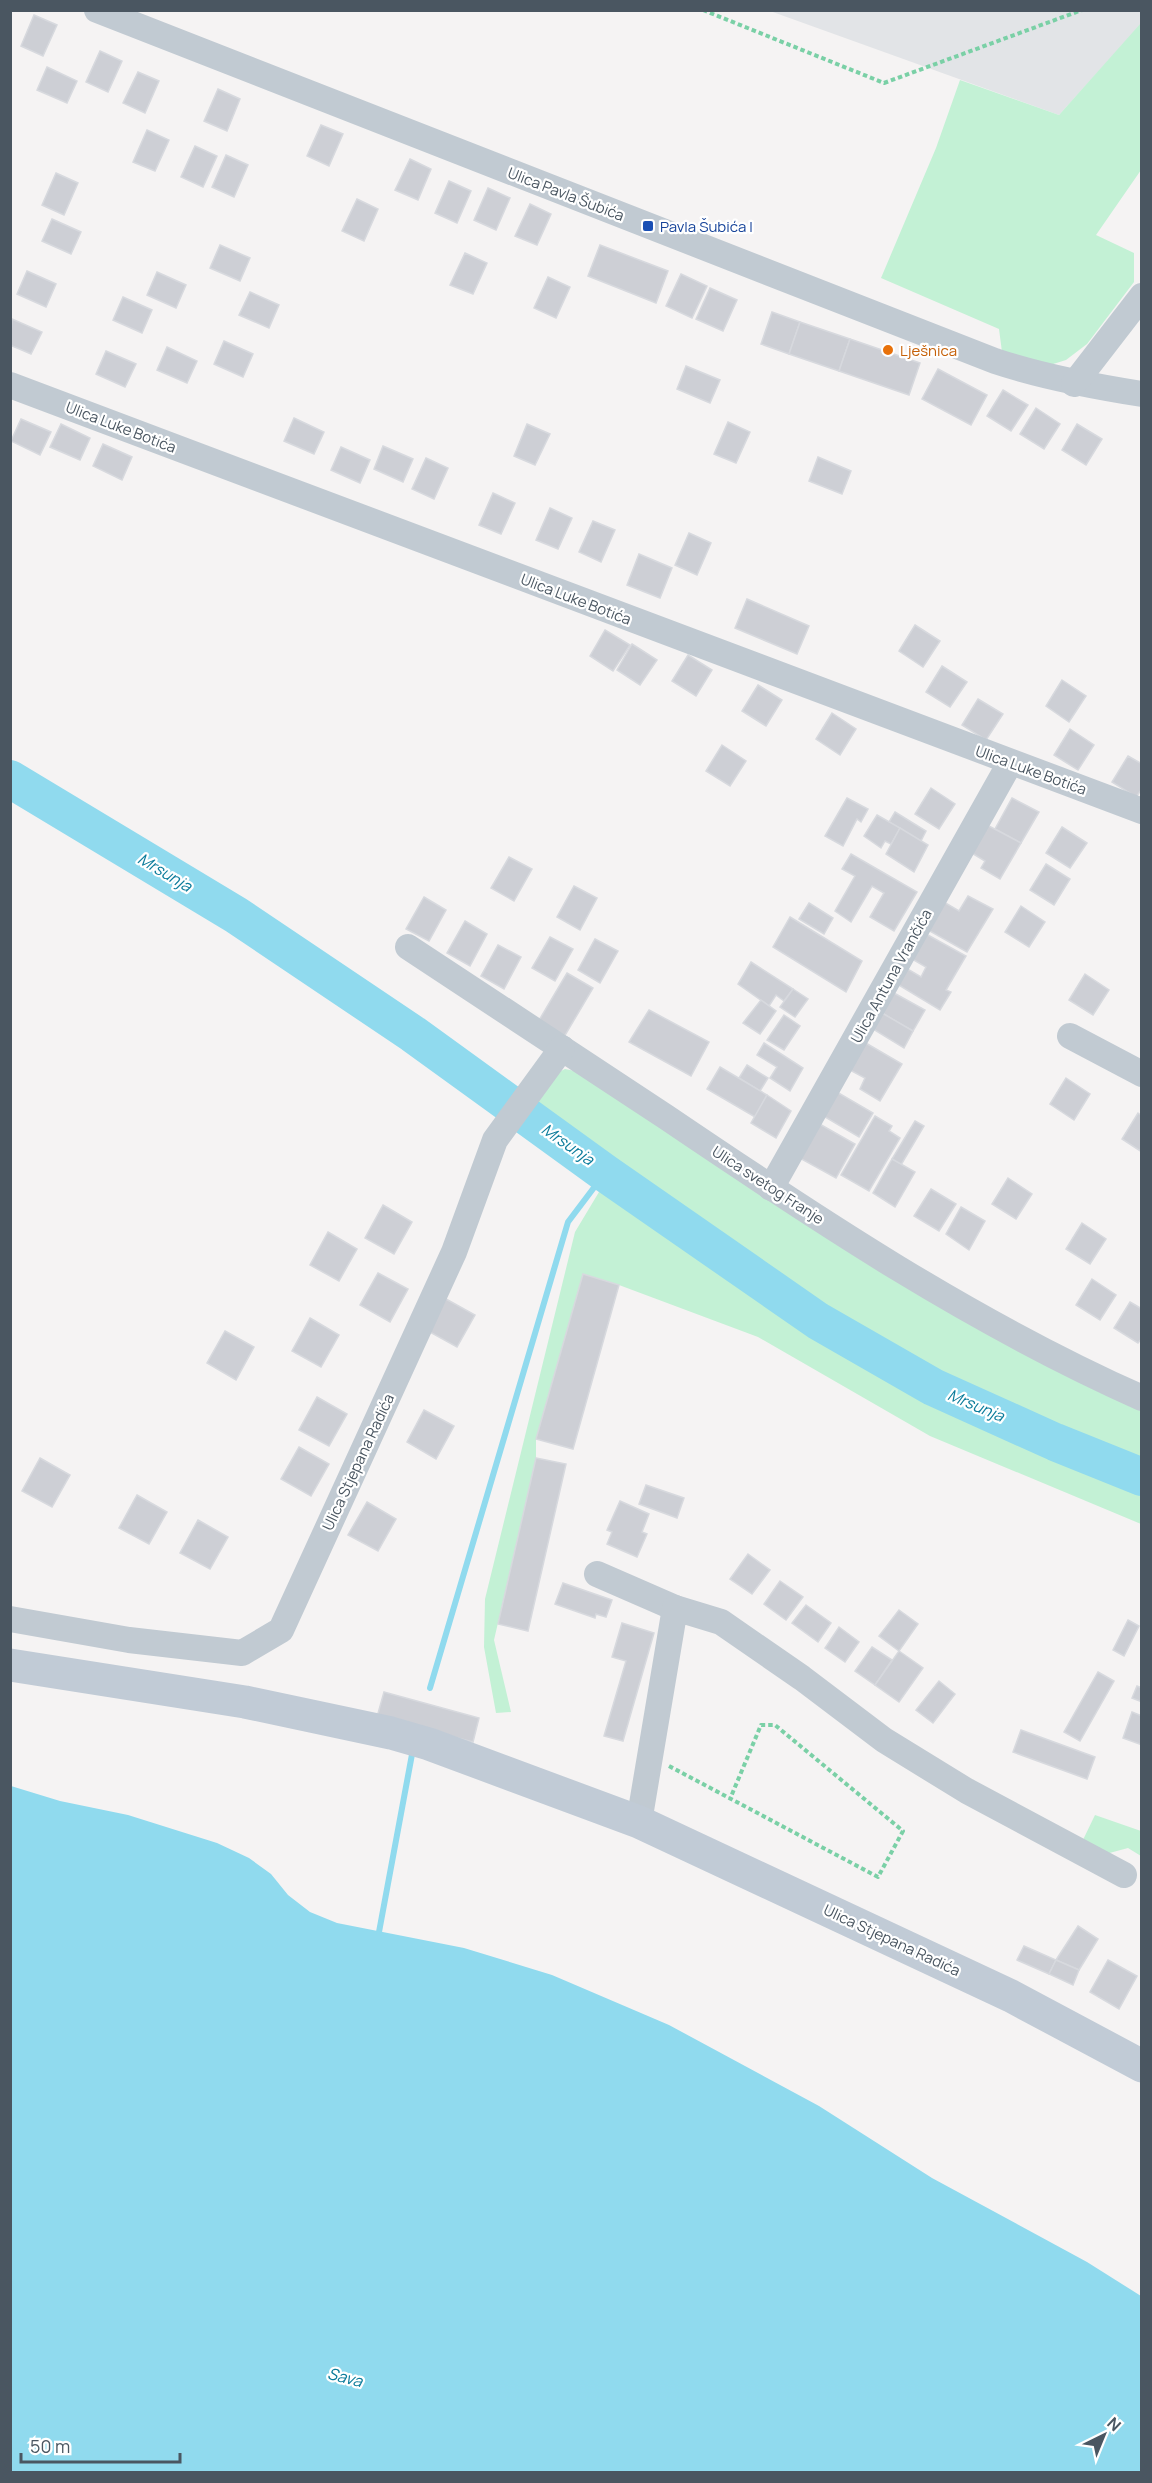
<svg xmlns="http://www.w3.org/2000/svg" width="1152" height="2483" font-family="Manrope,sans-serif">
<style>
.airport{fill:#e2e4e7}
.green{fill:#c3f1d5}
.water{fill:#90daee}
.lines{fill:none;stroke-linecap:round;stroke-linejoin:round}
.stream{stroke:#90daee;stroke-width:6}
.river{stroke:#90daee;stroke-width:38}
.building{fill:#cdcfd5;stroke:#d7d9de;stroke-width:1.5}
.path{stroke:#7ad0a6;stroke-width:4;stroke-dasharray:4.5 3;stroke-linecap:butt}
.minor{stroke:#c1cad2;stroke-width:26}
.secondary{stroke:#c1cbd6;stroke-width:33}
.transit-dot{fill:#1a4fb4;stroke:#fff;stroke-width:2}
.food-dot{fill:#e8710a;stroke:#fff;stroke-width:2}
.labels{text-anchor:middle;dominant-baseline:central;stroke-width:4.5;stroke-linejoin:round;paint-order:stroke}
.street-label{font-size:15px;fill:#4a5661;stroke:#fff}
.transit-label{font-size:15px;fill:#164399;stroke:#fff;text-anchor:start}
.food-label{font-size:15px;fill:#c56008;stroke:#fff;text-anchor:start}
.water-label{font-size:16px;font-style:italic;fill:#0c7c9b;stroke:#fff}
</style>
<rect width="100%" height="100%" fill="#f5f3f3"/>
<path class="airport" d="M1141 10 1142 23 1059 115 770 11Z"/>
<g class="green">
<path d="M1141 23V170L1096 235 1134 253V282L1087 344 1066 360 1050 365 1002 352 999 329 881 278 936 148 960 80 1059 115Z"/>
<path d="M565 1069 580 1072 1141 1407V1460L952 1379 877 1338 832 1309 535 1106 555 1074Z"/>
<path d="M602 1187 689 1249 872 1369 980 1424 1141 1490V1524L930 1436 758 1337 619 1285 583 1274 536 1439V1458L494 1640 511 1712 496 1713 484 1647 485 1599 575 1232Z"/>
<path d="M1095 1815 1141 1831V1856L1128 1848 1102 1855 1081 1844Z"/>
</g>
<path class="water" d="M11 1786 60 1801 128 1815 217 1843 249 1858 271 1874 288 1895 310 1912 337 1923 464 1948 552 1975 669 2025 819 2106 932 2178 1087 2262 1141 2296V2472H11Z"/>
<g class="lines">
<g class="stream">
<path d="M430 1688 568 1222 605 1173"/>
<path d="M379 1932 413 1749"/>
</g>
<path class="river" d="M10 779 236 915 413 1034 605 1173 818 1321 933 1387 1055 1442 1142 1477"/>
</g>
<g class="building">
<path d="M34 15 57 25 43 56 21 46Z"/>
<path d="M100 51 122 61 108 92 86 82Z"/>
<path d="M47 67 77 81 67 103 37 90Z"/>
<path d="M138 72 159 81 145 113 123 103Z"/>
<path d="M218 89 240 99 227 131 204 121Z"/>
<path d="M321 125 343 134 329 166 307 156Z"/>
<path d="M147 130 169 140 155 171 133 162Z"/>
<path d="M195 146 217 156 203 187 181 177Z"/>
<path d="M226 155 248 165 234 197 212 187Z"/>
<path d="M410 159 431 169 418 200 395 190Z"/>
<path d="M56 173 78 183 64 215 42 205Z"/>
<path d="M449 181 471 191 457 223 435 213Z"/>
<path d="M488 188 510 198 496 230 474 220Z"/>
<path d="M357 199 378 209 364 241 342 231Z"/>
<path d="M530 204 551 214 537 245 515 236Z"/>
<path d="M52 219 81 232 71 254 42 241Z"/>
<path d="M220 245 250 258 240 281 210 268Z"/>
<path d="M600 245 668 271 656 303 588 276Z"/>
<path d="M465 253 487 263 473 294 450 285Z"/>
<path d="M27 271 56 284 46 307 17 294Z"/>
<path d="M157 272 186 285 176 308 147 295Z"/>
<path d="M681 274 707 286 692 318 666 306Z"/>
<path d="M548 277 570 287 556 318 534 308Z"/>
<path d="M710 288 737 300 723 331 696 319Z"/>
<path d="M250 292 279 305 269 328 239 315Z"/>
<path d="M123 297 152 310 142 333 113 320Z"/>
<path d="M772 312 800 322 789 354 761 344Z"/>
<path d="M12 319 42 332 31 354 10 345Z"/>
<path d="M800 322 850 339 839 371 789 354Z"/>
<path d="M850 339 920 363 909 395 839 371Z"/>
<path d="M224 341 253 354 243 377 214 364Z"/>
<path d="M167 347 197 361 187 383 157 370Z"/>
<path d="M106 351 136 364 125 387 96 374Z"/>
<path d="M686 366 720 380 710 403 677 389Z"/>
<path d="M938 369 987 395 971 425 922 399Z"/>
<path d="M1003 390 1028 405 1011 431 987 416Z"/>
<path d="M1036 408 1060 424 1044 449 1020 434Z"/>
<path d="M294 418 324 432 314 454 284 441Z"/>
<path d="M21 419 51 432 40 455 11 441Z"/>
<path d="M728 422 750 432 736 463 714 454Z"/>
<path d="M61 424 90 438 80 460 50 447Z"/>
<path d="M527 424 550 434 535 465 514 456Z"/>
<path d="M1077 424 1102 439 1086 465 1062 450Z"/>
<path d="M103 444 132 457 122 480 93 466Z"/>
<path d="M383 446 413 459 403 482 374 469Z"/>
<path d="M341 447 370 460 360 483 331 470Z"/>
<path d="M818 457 851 471 842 494 809 481Z"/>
<path d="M426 458 448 468 434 499 412 489Z"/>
<path d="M493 493 515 503 501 534 479 525Z"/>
<path d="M550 508 572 518 558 549 536 540Z"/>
<path d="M593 521 615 530 601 562 579 552Z"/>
<path d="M689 533 711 543 697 575 675 565Z"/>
<path d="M639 554 672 568 660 598 627 585Z"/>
<path d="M747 599 809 626 797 654 735 628Z"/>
<path d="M915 625 940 641 923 667 899 651Z"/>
<path d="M605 630 630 645 613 671 590 656Z"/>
<path d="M632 644 657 660 640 685 617 670Z"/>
<path d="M688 655 712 670 696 696 672 681Z"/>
<path d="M942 666 967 682 950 707 926 692Z"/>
<path d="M1062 680 1086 696 1069 722 1046 706Z"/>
<path d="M758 685 782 700 766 726 742 711Z"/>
<path d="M978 699 1003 714 986 740 962 725Z"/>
<path d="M832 713 856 729 840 755 816 739Z"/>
<path d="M1070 729 1094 745 1078 770 1054 755Z"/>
<path d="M722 745 746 761 730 786 706 771Z"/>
<path d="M1128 756 1142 764V789L1136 797 1112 782Z"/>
<path d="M931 788 955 804 939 829 915 814Z"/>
<path d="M847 798 868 809 861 822 857 819 843 846 825 836Z"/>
<path d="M1012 798 1039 812 1021 843 995 829Z"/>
<path d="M895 812 926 831 921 841 889 822Z"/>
<path d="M877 815 900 828 891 844 885 841 881 848 864 836Z"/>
<path d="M987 825 1021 843 1000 879 981 868 985 861 970 852Z"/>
<path d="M1062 827 1087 843 1070 868 1046 853Z"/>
<path d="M900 828 928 845 914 872 886 854Z"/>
<path d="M851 854 917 892 894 931 870 917 884 893 872 886 851 922 835 911 855 876 842 869Z"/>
<path d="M509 857 532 869 514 901 491 888Z"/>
<path d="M1046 864 1070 879 1054 905 1030 890Z"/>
<path d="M574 886 597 898 580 930 557 917Z"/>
<path d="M968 896 993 909 967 952 928 930 944 902 959 911Z"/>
<path d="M424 897 446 910 429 941 406 929Z"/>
<path d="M809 903 833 918 824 934 799 919Z"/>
<path d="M1021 906 1045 922 1029 947 1005 932Z"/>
<path d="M790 917 862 961 846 992 773 947Z"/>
<path d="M465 921 487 934 470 966 447 953Z"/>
<path d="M926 934 966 956 946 990 951 992 940 1010 897 984 906 968 921 977 926 967 912 959Z"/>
<path d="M550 937 573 949 555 981 532 968Z"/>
<path d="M595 939 618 951 600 983 578 970Z"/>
<path d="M498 945 521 957 504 989 481 976Z"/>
<path d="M751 962 793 989 784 1001 776 995 769 1006 738 984Z"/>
<path d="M567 973 593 988 564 1037 538 1022Z"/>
<path d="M1085 974 1109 990 1093 1015 1069 1000Z"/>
<path d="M793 989 808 999 795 1017 780 1007Z"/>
<path d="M894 993 925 1010 913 1031 882 1013Z"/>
<path d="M761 1000 776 1011 760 1034 743 1023Z"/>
<path d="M649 1010 709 1042 691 1076 629 1042Z"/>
<path d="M882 1013 913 1031 904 1048 873 1029Z"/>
<path d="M784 1015 800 1026 784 1050 767 1040Z"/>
<path d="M864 1042 902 1064 880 1101 860 1089 865 1078 848 1069Z"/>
<path d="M764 1043 803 1068 790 1091 770 1078 777 1067 757 1055Z"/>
<path d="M747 1065 768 1078 760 1091 739 1078Z"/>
<path d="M720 1067 767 1095 755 1117 707 1089Z"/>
<path d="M1066 1078 1090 1094 1074 1120 1050 1104Z"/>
<path d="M835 1091 873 1113 859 1137 820 1114Z"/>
<path d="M767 1095 791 1111 776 1138 751 1123Z"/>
<path d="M1138 1113 1142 1116V1152L1122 1139Z"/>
<path d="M875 1116 892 1126 889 1131 900 1138 869 1191 841 1175Z"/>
<path d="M915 1121 924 1126 901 1165 892 1159Z"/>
<path d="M816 1122 855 1144 836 1178 796 1156Z"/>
<path d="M892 1159 915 1172 895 1207 873 1193Z"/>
<path d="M1008 1178 1032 1194 1016 1219 992 1204Z"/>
<path d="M931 1189 956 1204 939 1231 914 1216Z"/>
<path d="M383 1205 412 1222 394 1254 365 1238Z"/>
<path d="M961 1207 985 1221 969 1250 946 1234Z"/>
<path d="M1082 1223 1106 1239 1090 1264 1066 1249Z"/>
<path d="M328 1232 357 1249 339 1281 310 1265Z"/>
<path d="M378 1273 408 1289 390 1322 360 1305Z"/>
<path d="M583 1274 619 1285 573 1449 536 1439Z"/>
<path d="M1092 1279 1116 1295 1100 1320 1076 1305Z"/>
<path d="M446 1299 475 1315 457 1347 428 1331Z"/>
<path d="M1130 1302 1142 1309V1338L1138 1343 1114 1328Z"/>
<path d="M310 1318 339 1335 321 1367 292 1351Z"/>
<path d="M225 1331 254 1347 236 1380 207 1363Z"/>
<path d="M317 1397 347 1414 329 1446 299 1430Z"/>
<path d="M424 1410 454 1426 436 1459 407 1442Z"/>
<path d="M299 1447 329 1464 311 1496 281 1479Z"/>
<path d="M40 1458 70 1475 52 1507 22 1491Z"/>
<path d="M536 1458 566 1464 528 1631 498 1624Z"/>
<path d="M646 1485 684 1498 677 1518 639 1504Z"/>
<path d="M137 1495 167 1512 149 1544 119 1528Z"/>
<path d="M620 1501 649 1514 642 1532 647 1534 637 1557 607 1544 612 1532 607 1530Z"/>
<path d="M367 1502 396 1519 378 1551 348 1535Z"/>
<path d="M198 1520 228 1537 210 1569 180 1553Z"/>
<path d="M748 1554 770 1570 752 1594 730 1579Z"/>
<path d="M780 1581 803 1597 786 1620 764 1604Z"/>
<path d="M563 1583 612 1600 606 1617 596 1614 595 1618 555 1604Z"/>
<path d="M806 1605 831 1623 818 1642 792 1623Z"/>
<path d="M899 1610 918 1624 899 1651 879 1636Z"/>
<path d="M1128 1620 1139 1626 1124 1656 1113 1650Z"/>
<path d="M622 1623 654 1633 623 1741 604 1736 626 1661 612 1657Z"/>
<path d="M839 1627 859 1642 845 1662 825 1648Z"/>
<path d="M872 1647 892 1660 875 1685 855 1671Z"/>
<path d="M899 1651 923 1668 899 1702 875 1685Z"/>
<path d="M1098 1672 1114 1681 1080 1741 1064 1732Z"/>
<path d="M939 1681 955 1694 933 1723 916 1710Z"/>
<path d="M1137 1686 1142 1688V1702L1132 1698Z"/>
<path d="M384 1692 479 1718 473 1742 377 1717Z"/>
<path d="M1132 1712 1142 1716V1745L1123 1738Z"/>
<path d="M1021 1730 1095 1757 1087 1779 1013 1752Z"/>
<path d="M1078 1926 1098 1939 1079 1970 1056 1960Z"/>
<path d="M1024 1946 1056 1960 1049 1974 1017 1960Z"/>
<path d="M1056 1960 1079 1970 1073 1985 1049 1974Z"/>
<path d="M1108 1960 1137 1976 1119 2009 1090 1992Z"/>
</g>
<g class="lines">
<g class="path">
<path d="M703 10 884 83 1082 10"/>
<path d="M669 1766 878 1877 903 1831 775 1725H761L730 1799"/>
</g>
<g class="minor">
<path d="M97 10 995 361C1043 377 1091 386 1142 394"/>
<path d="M1074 384 1142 296"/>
<path d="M10 385 1142 811"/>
<path d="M408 947C494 1003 580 1060 666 1117 818 1220 973 1323 1142 1398"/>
<path d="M1070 1036 1142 1074"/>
<path d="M771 1188 1010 763"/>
<path d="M597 1574 675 1608"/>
<path d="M10 1619 129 1640 242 1653 281 1630 454 1252 495 1140 562 1048"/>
<path d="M639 1822 675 1608 721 1622 802 1678 884 1740 967 1791 1124 1875"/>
</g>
<path class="secondary" d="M10 1665 245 1702 391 1733 429 1744 639 1822 1011 1996 1142 2066"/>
</g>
<rect class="transit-dot" x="642" y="220" width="12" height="12" rx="3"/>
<circle class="food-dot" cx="888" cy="350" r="6"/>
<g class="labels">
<g class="street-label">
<text transform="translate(566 194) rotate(21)">Ulica Pavla Šubića</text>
<text transform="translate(121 427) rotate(21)">Ulica Luke Botića</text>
<text transform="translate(576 599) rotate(21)">Ulica Luke Botića</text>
<text transform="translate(1031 770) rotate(20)">Ulica Luke Botića</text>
<text transform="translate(891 976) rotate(-61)">Ulica Antuna Vrančića</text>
<text transform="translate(768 1185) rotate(33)">Ulica svetog Franje</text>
<text transform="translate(358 1462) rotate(-65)">Ulica Stjepana Radića</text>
<text transform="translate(892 1940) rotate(25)">Ulica Stjepana Radića</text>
</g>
<g class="transit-label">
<text x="660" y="226">Pavla Šubića I</text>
</g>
<g class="food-label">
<text x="900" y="350">Lješnica</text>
</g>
<g class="water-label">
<text transform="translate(165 872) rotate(31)">Mrsunja</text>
<text transform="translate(568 1144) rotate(35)">Mrsunja</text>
<text transform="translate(976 1405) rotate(23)">Mrsunja</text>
<text transform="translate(345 2377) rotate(14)">Sava</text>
</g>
</g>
<rect width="1152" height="2483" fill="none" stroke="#4a5661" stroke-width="24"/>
<g transform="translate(1104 2435) rotate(43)" stroke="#ffffff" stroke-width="4.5" paint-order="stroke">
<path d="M0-4.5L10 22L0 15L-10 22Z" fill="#4a5661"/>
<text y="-9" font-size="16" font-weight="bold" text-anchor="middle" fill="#4a5661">N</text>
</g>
<path d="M21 2453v9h159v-9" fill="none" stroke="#4a5661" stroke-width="3"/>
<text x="30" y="2453" font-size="18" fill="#4a5661" stroke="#ffffff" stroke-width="4.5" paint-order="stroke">50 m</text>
</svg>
